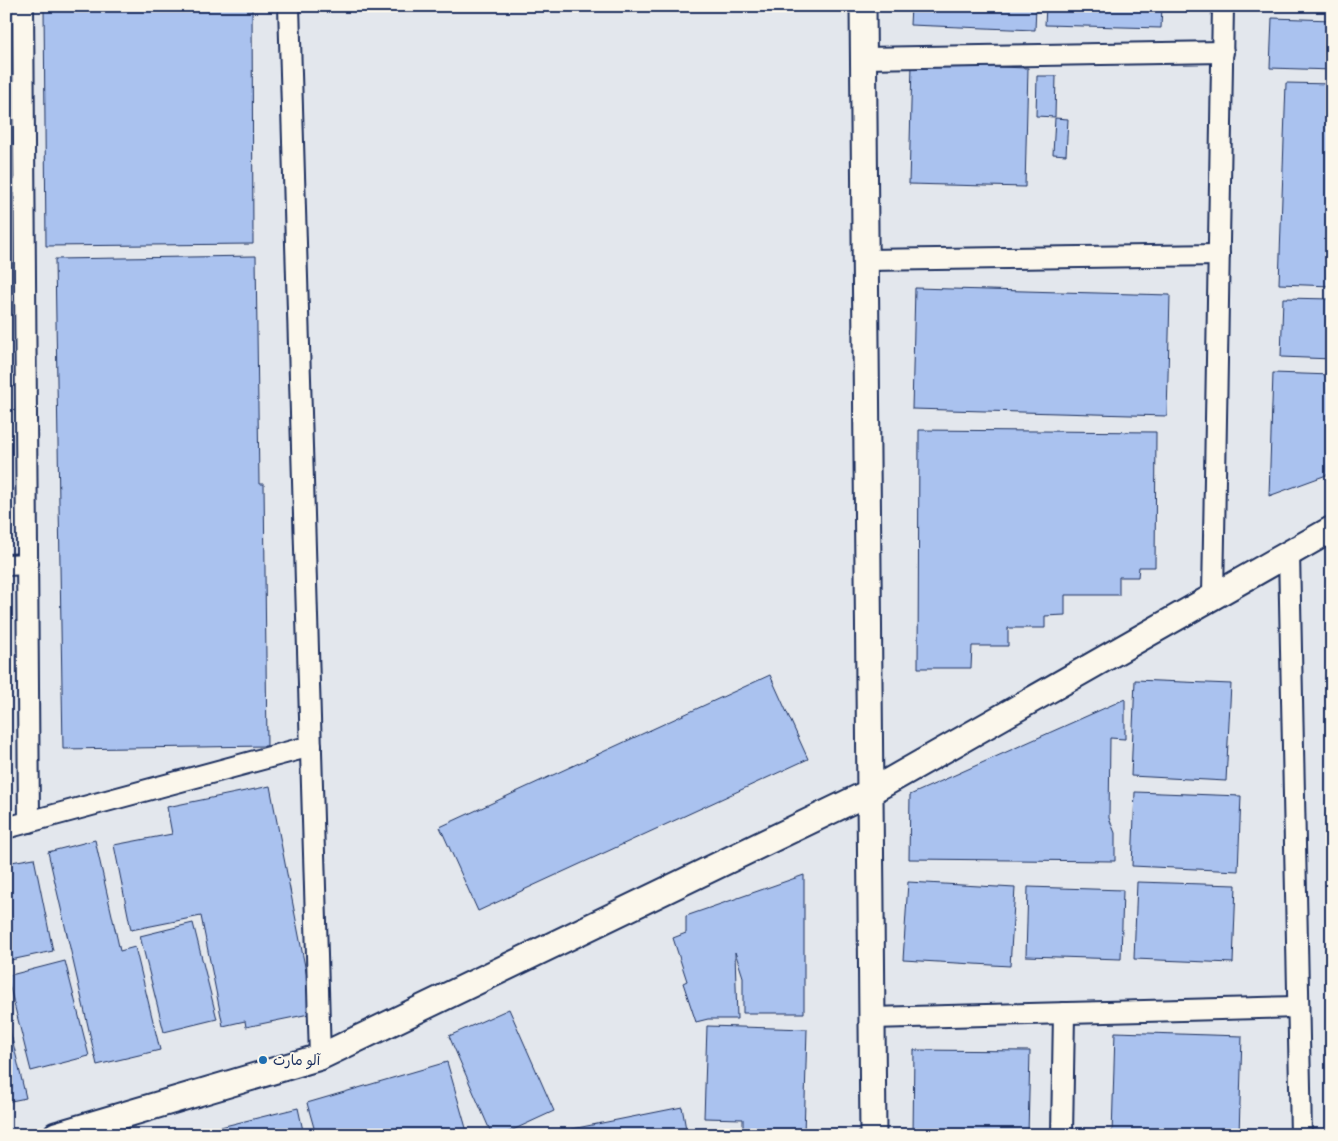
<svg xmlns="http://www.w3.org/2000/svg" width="1338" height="1141" font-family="'Balsamiq Sans','Playpen Sans Arabic',sans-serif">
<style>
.built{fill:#e3e7ed}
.building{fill:#aac2ef;stroke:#1b2f5e}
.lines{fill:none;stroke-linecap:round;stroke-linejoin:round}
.minor-casing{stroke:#1b2f5e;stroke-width:24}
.tertiary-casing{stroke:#1b2f5e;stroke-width:29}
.minor{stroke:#fbf7ec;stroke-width:20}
.tertiary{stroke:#fbf7ec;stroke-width:25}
.poi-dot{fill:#1f6fb2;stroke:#fbf7ec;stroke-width:2}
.labels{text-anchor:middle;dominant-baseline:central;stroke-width:4;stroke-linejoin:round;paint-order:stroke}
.poi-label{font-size:14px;fill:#1b2f5e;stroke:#fbf7ec;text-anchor:start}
</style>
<rect width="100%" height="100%" fill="#fbf7ec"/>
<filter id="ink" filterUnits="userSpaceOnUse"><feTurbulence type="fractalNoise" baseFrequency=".02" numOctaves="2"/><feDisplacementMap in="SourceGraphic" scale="10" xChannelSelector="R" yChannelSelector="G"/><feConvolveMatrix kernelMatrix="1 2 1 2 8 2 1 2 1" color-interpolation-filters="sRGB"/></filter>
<g filter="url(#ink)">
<rect class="built" x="6" y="6" width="1326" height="1129"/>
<g class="building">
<path d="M44 6H252L253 244 46 246Z"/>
<path d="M911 6H1036L1035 30 910 25Z"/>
<path d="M1046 6H1162L1161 28 1045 25Z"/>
<path d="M1272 18 1332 20V70L1270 68Z"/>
<path d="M912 64 1028 68 1025 187 909 184Z"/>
<path d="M1037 76H1056L1055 117 1036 116Z"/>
<path d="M1286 83 1332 84V286L1279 284Z"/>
<path d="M1055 118 1068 119 1066 155 1053 154Z"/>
<path d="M256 256 259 484H264L267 746 63 749 55 259Z"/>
<path d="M915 288 1170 295 1167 416 912 409Z"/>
<path d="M1283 298 1332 299V359L1281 357Z"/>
<path d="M1273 373 1332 375V473L1269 496Z"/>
<path d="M919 430 1156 432 1155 567H1139L1138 577H1119V595H1065V615L1045 616V628H1008V646H972L971 668H918Z"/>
<path d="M770 675 808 759 478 911 440 827Z"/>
<path d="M1135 680 1231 684 1226 781 1131 776Z"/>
<path d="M1125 699V739L1110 738 1109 818 1115 833V861L909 859 910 795Z"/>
<path d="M270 786 314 1013 246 1027 245 1021 223 1026 201 916 131 930 114 845 172 834 167 807Z"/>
<path d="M1135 792 1241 796 1238 871 1132 866Z"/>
<path d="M95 840 120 951 135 947 160 1050 97 1065 48 852Z"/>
<path d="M34 858 53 951 6 961V863Z"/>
<path d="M804 875V1013H743V977L735 952 737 1019H708L696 1022 683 983 687 981 673 938 686 933V916Z"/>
<path d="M908 882 1015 888 1010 966 903 960Z"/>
<path d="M1137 882 1236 885 1233 963 1134 959Z"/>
<path d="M1028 887 1123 890 1121 959 1026 956Z"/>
<path d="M193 923 217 1019 164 1032 140 936Z"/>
<path d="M65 961 89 1056 31 1071 7 976Z"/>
<path d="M509 1009 554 1111 502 1135H492L449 1036Z"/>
<path d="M6 1013 26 1098 6 1102Z"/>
<path d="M707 1026 807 1029 804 1135H743V1119L704 1118Z"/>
<path d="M1115 1032 1242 1036 1239 1135H1112Z"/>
<path d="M914 1050 1030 1051 1028 1135H913Z"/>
<path d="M447 1062 468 1135H316L307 1103Z"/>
<path d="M682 1107 686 1129 658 1135H542Z"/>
<path d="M298 1108 304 1135H188Z"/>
</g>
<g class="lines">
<defs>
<g id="minor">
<path d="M23 6 29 822"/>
<path d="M289 6 320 1057"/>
<path d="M864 58 1223 52"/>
<path d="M866 260 1219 255"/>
<path d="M1289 553 1301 1135"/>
<path d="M6 565 28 564"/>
<path d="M1213 596 1223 6"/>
<path d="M6 828 311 746"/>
<path d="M872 1018 1298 1007"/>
<path d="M1062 1135 1064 1013"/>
</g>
<g id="tertiary">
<path d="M863 6 873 1135"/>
<path d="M56 1135 320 1057 870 792 1332 529"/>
</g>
</defs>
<use href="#minor" class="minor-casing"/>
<use href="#tertiary" class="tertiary-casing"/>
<use href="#minor" class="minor"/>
<use href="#tertiary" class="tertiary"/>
</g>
</g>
<circle class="poi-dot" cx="263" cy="1060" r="5"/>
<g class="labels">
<g class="poi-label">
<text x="273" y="1060">آلو مارت</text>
</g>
</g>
<rect width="1338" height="1141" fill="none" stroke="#fbf7ec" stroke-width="25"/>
<rect x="12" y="12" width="1313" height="1116" fill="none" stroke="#1b2f5e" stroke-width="2" filter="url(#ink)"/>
</svg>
